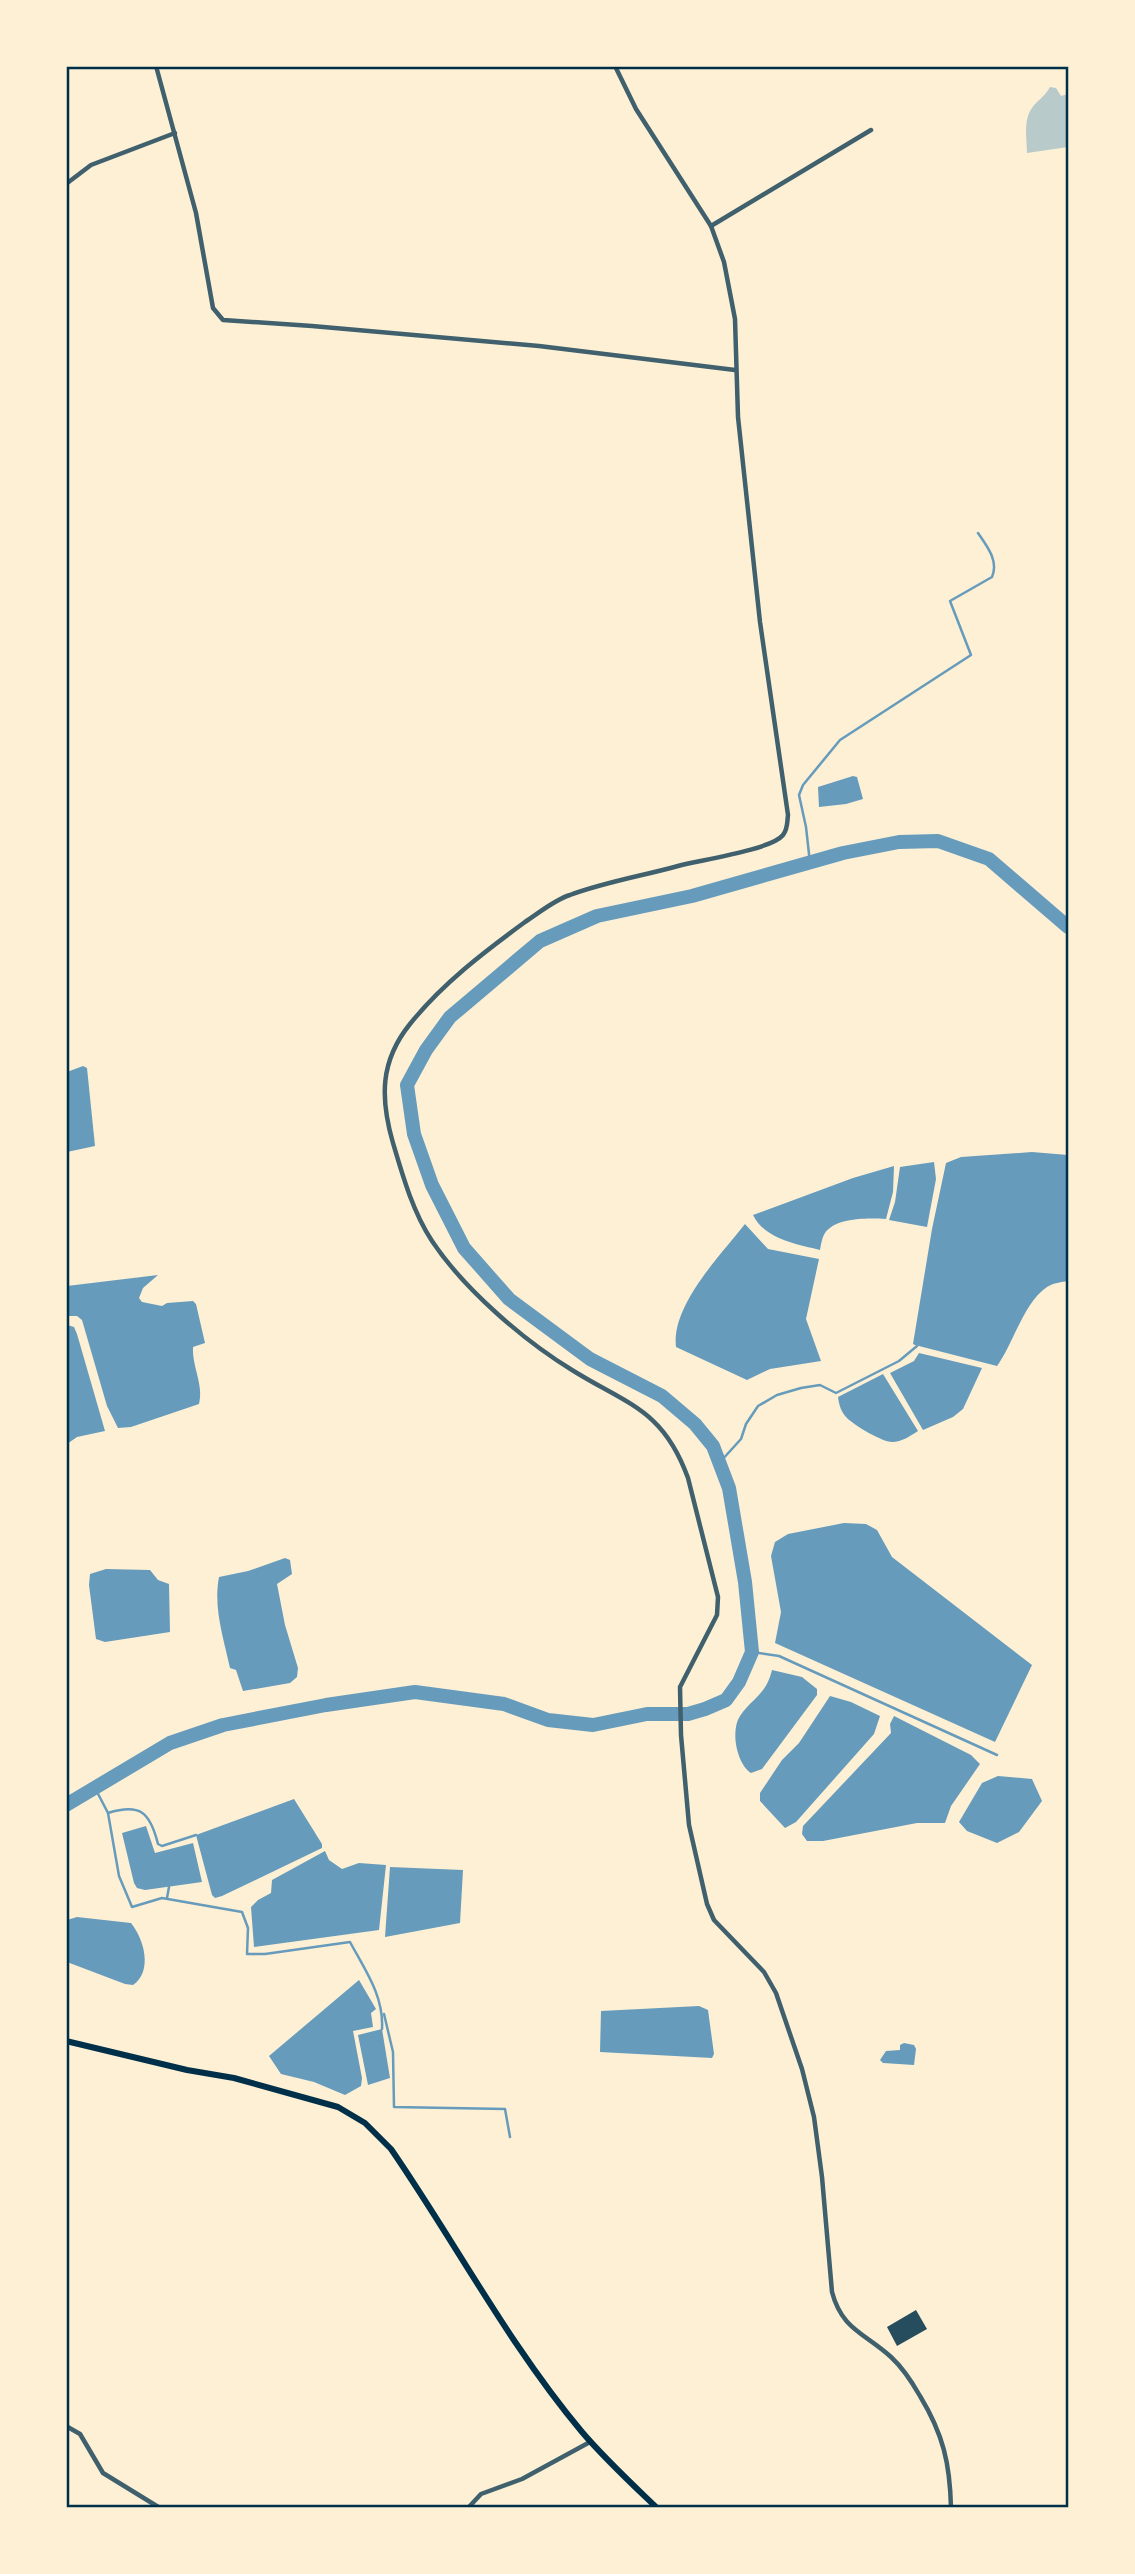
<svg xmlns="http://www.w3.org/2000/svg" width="1135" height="2574" font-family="'Roboto Condensed',sans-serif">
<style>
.green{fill:#b9caca}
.water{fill:#669bbc}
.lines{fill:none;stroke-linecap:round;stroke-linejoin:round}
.stream{stroke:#669bbc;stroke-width:2.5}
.river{stroke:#669bbc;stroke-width:14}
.building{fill:#264d5e}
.minor{stroke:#3f606c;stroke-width:4.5}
.primary{stroke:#003049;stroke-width:6}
.neatline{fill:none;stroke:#003049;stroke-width:2.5}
</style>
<rect width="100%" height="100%" fill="#fdf0d5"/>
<path class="green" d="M1050 87 1056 88 1061 96 1068 94V147L1027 153C1027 139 1023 120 1032 108 1037 100 1044 98 1050 87Z"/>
<g class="water">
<path d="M853 776 857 777 863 799 846 804 819 807 818 787Z"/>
<path d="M83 1066 87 1068 95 1146 67 1152V1072Z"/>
<path d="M1032 1152 1068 1155V1281C1062 1282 1053 1283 1047 1287 1024 1302 1013 1344 997 1366L915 1345 913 1344 932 1229 946 1163 961 1157Z"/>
<path d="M934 1162 936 1179 927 1227 889 1220 895 1202 900 1167Z"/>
<path d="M894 1166 893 1192 886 1219C869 1218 836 1217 825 1233 822 1237 821 1245 820 1250 795 1244 765 1239 753 1215L853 1178Z"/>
<path d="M745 1224 768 1249 819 1259 806 1319 821 1361 770 1369 747 1380 676 1347C671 1305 721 1255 745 1224Z"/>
<path d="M158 1275 143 1288 139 1298 142 1302 162 1306 167 1303 193 1301 196 1304 205 1343 193 1347C192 1367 204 1385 199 1404L131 1427 118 1428 107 1406 82 1320 77 1316H67V1286Z"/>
<path d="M67 1325 74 1327 77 1334 105 1431 77 1437 67 1444Z"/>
<path d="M919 1353 982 1368 963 1409 953 1417 923 1430 890 1373 914 1361Z"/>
<path d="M883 1374 918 1431C910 1436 902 1442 892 1442 882 1442 854 1425 847 1418 841 1412 839 1405 838 1397Z"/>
<path d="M844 1523 866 1524 877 1530 892 1557 1032 1665 995 1742 775 1643 781 1612 771 1556 775 1542 788 1534Z"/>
<path d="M285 1558 290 1560 292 1574 277 1584 285 1625 298 1668 297 1677 290 1683 243 1691 236 1670 230 1668C224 1639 213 1608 219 1577L248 1571Z"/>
<path d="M106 1569 150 1570 158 1580 169 1584 170 1632 105 1642 96 1639 89 1585 90 1574Z"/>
<path d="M772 1670 802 1677 817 1689V1695L762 1769 751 1773C737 1764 730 1731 740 1716 753 1697 766 1695 772 1670Z"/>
<path d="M830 1696 851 1702 880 1716 874 1734 796 1822 785 1828 760 1801V1793L782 1760 799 1743Z"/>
<path d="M894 1716 971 1755 980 1764 951 1806 945 1823H917L823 1841H807L802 1834 803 1826 891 1733 890 1724Z"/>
<path d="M998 1776 1032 1779 1042 1801 1019 1832 997 1843 967 1831 959 1822 982 1783Z"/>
<path d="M294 1799 322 1844V1848L222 1896 215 1898 212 1895 196 1835Z"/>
<path d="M146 1826 155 1853 193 1843 202 1882 145 1890 137 1888 134 1883 122 1833Z"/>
<path d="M325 1851 329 1860 342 1869 359 1863 386 1865 379 1930 254 1947 251 1907 258 1900 271 1893 272 1880Z"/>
<path d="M390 1867 463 1870 460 1923 385 1937Z"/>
<path d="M77 1917 131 1923C144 1939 153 1971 133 1985L125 1984 67 1962V1920Z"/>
<path d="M359 1980 376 2009 371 2013 373 2027 353 2031 362 2078 361 2086 345 2095 314 2082 281 2074 269 2056Z"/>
<path d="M699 2006 708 2010 714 2054 712 2058 600 2052 601 2011Z"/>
<path d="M382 2029 390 2078 368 2085 358 2035Z"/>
<path d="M904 2043 914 2045 916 2049 914 2065 883 2063 880 2060 886 2051 900 2050V2045Z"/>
</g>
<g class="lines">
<g class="stream">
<path d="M810 863 806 827 799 795 803 785 840 740 971 655 950 601 992 577C999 561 987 546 978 533"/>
<path d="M721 1461 741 1439 746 1424 758 1406 777 1395 801 1388 820 1385 836 1393 899 1361 917 1346"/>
<path d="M752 1652 779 1656 997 1755"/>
<path d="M95 1788 108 1813 119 1876 132 1907 162 1898 242 1912 248 1928 247 1954H265L350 1942C365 1970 384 1996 382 2029"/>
<path d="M108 1813C140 1803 150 1812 158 1844L162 1846 196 1835"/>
<path d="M167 1898 169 1887"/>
<path d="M384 2014 393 2052 394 2107 505 2109 510 2137"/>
</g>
<path class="river" d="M66 1805 170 1743 223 1725 326 1705 415 1692 504 1704 548 1720 593 1725 647 1714H688L705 1709 726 1700 739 1682 752 1652 745 1582 729 1488 713 1446 695 1424 662 1396 590 1359 509 1299 464 1248 432 1185 414 1134 407 1085 426 1050 450 1017 540 941 597 916 692 896 843 853 899 842 938 841 989 859 1068 927"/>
</g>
<path class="building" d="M916 2310 927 2329 897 2346 887 2327Z"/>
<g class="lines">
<g class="minor">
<path d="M156 66 196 213 213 308 223 320 312 326 539 346 735 370"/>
<path d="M615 66 636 109 711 226 724 262 735 319 738 417 760 622 788 815C787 822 788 829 783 835 771 850 700 860 678 866 642 876 605 882 570 895 554 900 539 913 525 922 484 952 442 984 410 1024 380 1061 380 1098 393 1143 403 1177 413 1212 432 1241 464 1289 523 1340 572 1370 628 1405 663 1409 688 1478L718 1597 717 1615 680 1687 681 1735 689 1825 707 1904 714 1920 764 1972 776 1993 802 2069 814 2117 822 2177 832 2292C842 2330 865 2333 891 2357 903 2368 912 2382 920 2396 943 2434 950 2463 951 2508"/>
<path d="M66 184 91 165 175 133"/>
<path d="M711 226 871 130"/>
<path d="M66 2426 80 2434 103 2473 160 2508"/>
<path d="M468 2508 481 2494 522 2479 590 2442"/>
</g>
<path class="primary" d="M66 2041 187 2070 234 2078 338 2107 365 2123 391 2149C455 2242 509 2345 582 2432 605 2459 631 2483 657 2508"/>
</g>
<rect width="1135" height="2574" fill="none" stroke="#fdf0d5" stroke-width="136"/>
<rect x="68" y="68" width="999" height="2438" class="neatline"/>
</svg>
